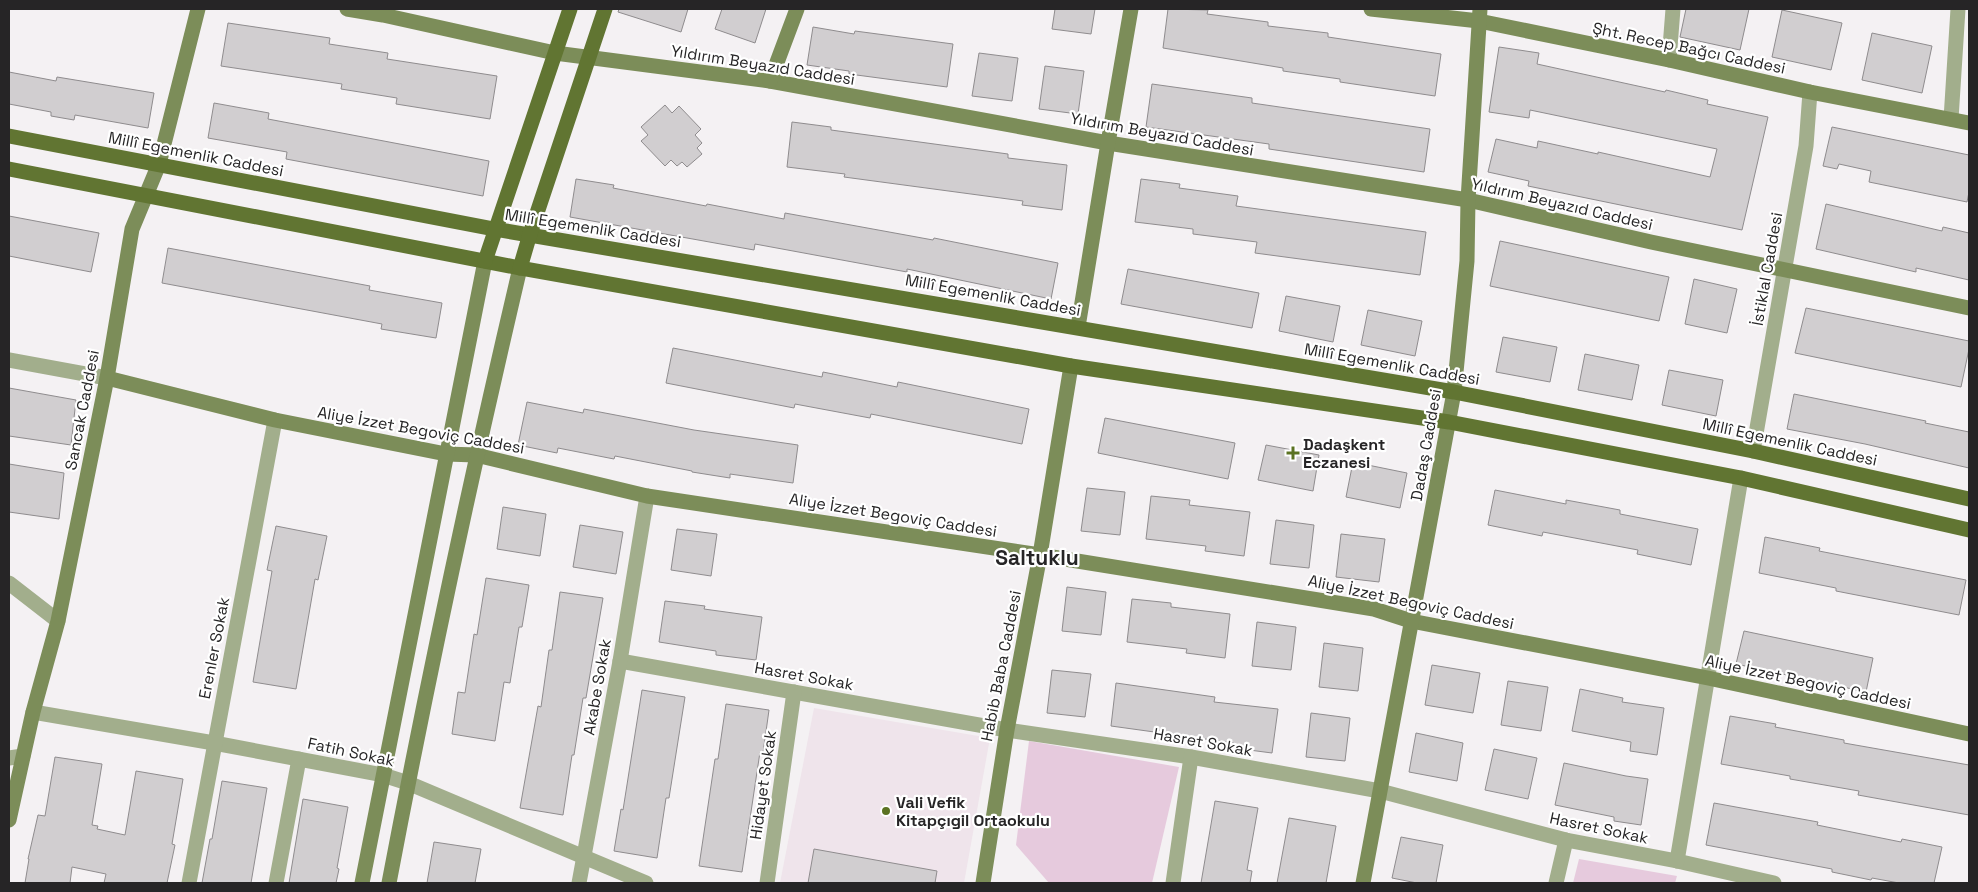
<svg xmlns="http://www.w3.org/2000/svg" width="1978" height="892" font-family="'Space Grotesk',sans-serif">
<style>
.built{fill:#efe4eb}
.green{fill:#e6cadd}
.building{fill:#d1ced0;stroke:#8f8c8e}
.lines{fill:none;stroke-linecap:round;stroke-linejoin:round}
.street{stroke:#a2ae8c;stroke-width:15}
.secondary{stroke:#7c8d59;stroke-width:15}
.primary{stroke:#617532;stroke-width:15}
.poi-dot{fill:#5b7222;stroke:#fff;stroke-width:2}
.labels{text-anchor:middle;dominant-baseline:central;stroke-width:4.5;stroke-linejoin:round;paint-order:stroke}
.street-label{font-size:16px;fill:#262526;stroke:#fff}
.poi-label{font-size:16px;font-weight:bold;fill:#262526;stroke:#fff;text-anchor:start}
.district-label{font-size:21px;font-weight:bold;fill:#262526;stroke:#fff}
</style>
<rect width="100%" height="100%" fill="#f4f1f3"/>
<path class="built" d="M814 708 990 738 964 883H780Z"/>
<g class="green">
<path d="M1029 741 1179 767 1152 883H1049L1016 845Z"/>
<path d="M1579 859 1677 876 1675 883H1573Z"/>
</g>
<g class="building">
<path d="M619 9H688L681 32 618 12Z"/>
<path d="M722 9H766L755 43 715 29Z"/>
<path d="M1055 9H1095L1091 34 1052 29Z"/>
<path d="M1168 9 1208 10 1207 14 1268 22V26L1328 33V37L1441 54 1435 96 1340 82V79L1283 71V68L1163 48Z"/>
<path d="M1686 9H1749L1740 50 1680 37Z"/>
<path d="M1782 10 1842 23 1831 70 1772 57Z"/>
<path d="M228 23 330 38 329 44 388 53 387 59 497 76 490 119 396 104 397 98 341 89 342 84 221 66Z"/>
<path d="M813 27 854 34 855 31 953 44 947 87 849 74V71L807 65Z"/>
<path d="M1872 33 1932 46 1922 93 1862 80Z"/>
<path d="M1499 47 1539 53 1537 64 1665 92 1666 90 1708 100 1707 104 1768 117 1742 230 1528 186 1529 181 1488 172 1496 139 1537 148 1538 141 1598 154V152L1710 177 1717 149 1530 110 1529 118 1489 112Z"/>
<path d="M979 53 1018 58 1012 101 972 96Z"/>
<path d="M1045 66 1084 71 1078 114 1039 109Z"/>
<path d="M9 72 56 81 57 77 154 93 148 128 75 115 74 120 51 116V112L9 104Z"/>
<path d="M1152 84 1252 98V103L1430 129 1424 172 1269 149V144L1146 127Z"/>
<path d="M214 103 269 113 268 119 489 161 483 196 286 159 287 152 208 138Z"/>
<path d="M665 105 672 113 679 106 701 129 695 135 702 143 697 148 702 154 687 167 682 162 677 166 671 160 665 166 641 141 648 135 641 127Z"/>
<path d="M792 122 831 127V130L1008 154V158L1067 165 1062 210 1022 205 1023 201 844 177 845 174 787 167Z"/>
<path d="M1832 127 1969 155V192L1967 202 1869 182 1871 171 1839 164 1837 169 1823 166Z"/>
<path d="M576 179 614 185 613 188 706 206 707 204 784 219 785 213 933 240 934 238 1058 263 1051 299 907 269V272L755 244 754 250 570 217Z"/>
<path d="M1141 179 1180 184 1179 188 1238 196 1236 206 1426 232 1420 275 1255 253 1257 242 1193 234V229L1135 222Z"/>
<path d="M1826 204 1942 231 1943 227 1969 233V280L1916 268V272L1816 249Z"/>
<path d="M9 216 99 233 91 272 9 256Z"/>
<path d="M1500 241 1669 277 1659 321 1490 286Z"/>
<path d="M168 248 370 286 369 290 442 303 436 338 381 329 382 324 162 283Z"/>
<path d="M1128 269 1259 293 1252 328 1121 304Z"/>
<path d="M1694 279 1737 289 1727 333 1685 324Z"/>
<path d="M1286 296 1340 306 1333 342 1279 331Z"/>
<path d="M1806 308 1969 341V349L1961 387 1795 353Z"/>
<path d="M1368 310 1422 321 1415 356 1361 345Z"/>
<path d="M1503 337 1557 347 1550 382 1496 372Z"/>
<path d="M673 348 822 377 823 372 897 387 898 382 1029 409 1022 444 871 414 870 418 795 404 794 408 666 383Z"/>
<path d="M1585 354 1639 365 1632 400 1578 390Z"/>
<path d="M1669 370 1723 380 1716 416 1662 405Z"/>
<path d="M9 388 76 400 71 445 9 436Z"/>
<path d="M1794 394 1926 421 1925 423 1969 432V468L1865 444 1787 429Z"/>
<path d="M527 402 583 413 584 409 694 430 798 445 793 483 730 474V478L692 472V471L615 456 614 459 558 448 557 453 518 445Z"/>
<path d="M1105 418 1235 443 1228 479 1098 453Z"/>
<path d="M1266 445 1319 455 1313 491 1258 480Z"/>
<path d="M1353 462 1407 473 1400 508 1346 497Z"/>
<path d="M9 464 64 473 59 519 9 512Z"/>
<path d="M1087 488 1125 492 1120 535 1081 531Z"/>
<path d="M1495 490 1566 504V500L1620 510V514L1698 529 1691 565 1637 554 1638 550 1543 532 1542 536 1488 525Z"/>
<path d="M1151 496 1190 500 1189 505 1250 512 1244 556 1205 551 1206 546 1146 539Z"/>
<path d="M503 507 546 514 540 556 497 549Z"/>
<path d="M1276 520 1314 525 1309 568 1270 564Z"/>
<path d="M580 525 623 532 616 574 573 567Z"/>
<path d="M276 526 327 536 318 580 315 579 296 689 253 682 272 571 267 570Z"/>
<path d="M677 529 717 534 711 576 671 570Z"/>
<path d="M1341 534 1385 539 1379 582 1336 577Z"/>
<path d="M1765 537 1820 548 1819 551 1966 580 1959 615 1836 591V588L1759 573Z"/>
<path d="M486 578 529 585 522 627H519L510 683 504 682 495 741 452 734 458 692 465 693 474 634 477 635Z"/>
<path d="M1067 587 1106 592 1101 635 1062 631Z"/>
<path d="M560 592 603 598 586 698H583L574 755H572L563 815 520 808 538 706 541 707 549 650H552Z"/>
<path d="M1132 599 1171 603V607L1230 614 1225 658 1186 653 1187 649 1127 642Z"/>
<path d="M665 601 705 606 704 609 762 617 756 660 716 655V651L659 642Z"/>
<path d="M1257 622 1296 627 1291 670 1252 666Z"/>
<path d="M1744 631 1873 658 1866 692 1736 664Z"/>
<path d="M1324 643 1363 648 1358 691 1319 687Z"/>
<path d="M1432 665 1480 673 1473 713 1425 705Z"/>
<path d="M1052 670 1091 674 1085 717 1047 713Z"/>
<path d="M1508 681 1548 687 1541 731 1501 725Z"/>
<path d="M1116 683 1215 697 1214 702 1278 709 1272 753 1234 748V743L1111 726Z"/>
<path d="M1580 689 1623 698 1622 702 1664 708 1657 755 1630 751 1631 742 1572 731Z"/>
<path d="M642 690 685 697 669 798H666L657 858 614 851 621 809 623 810Z"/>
<path d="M726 704 769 710 763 753 760 752 742 872 699 866 715 759H718Z"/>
<path d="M1311 713 1350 718 1345 761 1306 757Z"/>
<path d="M1730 716 1776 724 1775 727 1844 740V743L1969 765V815L1858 795 1859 791 1790 779V776L1721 764Z"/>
<path d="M1416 733 1463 743 1457 781 1409 772Z"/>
<path d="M1494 749 1537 758 1528 799 1485 790Z"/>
<path d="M55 757 102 764 92 825 98 826 97 829 125 835 136 771 183 779 172 844 175 845 167 883H104L106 874 72 867 70 883H25L29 859H28L38 815 45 816Z"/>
<path d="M1564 763 1626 776 1648 779 1641 825 1614 821V817L1555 805Z"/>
<path d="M222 781 267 788 251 883H202L210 839H212Z"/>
<path d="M303 799 348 807 337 868 339 869 336 883H289Z"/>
<path d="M1215 801 1258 808 1247 870 1252 871 1250 883H1201Z"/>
<path d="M1714 803 1818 822 1817 825 1901 842 1902 839 1942 847 1934 883H1899L1872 878 1871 880 1832 872V869L1706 845Z"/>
<path d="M1289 818 1336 826 1326 883H1277Z"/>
<path d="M1401 837 1443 845 1436 883H1417L1392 878Z"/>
<path d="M434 842 481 849 475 883H427Z"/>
<path d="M814 849 937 871 935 883H808Z"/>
</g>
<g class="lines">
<g class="street">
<path d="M1669 60 1673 9"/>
<path d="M1951 119 1958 9"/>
<path d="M9 360 107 378"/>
<path d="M1753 451 1806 146 1810 92"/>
<path d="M9 583 58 621"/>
<path d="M620 661 1007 730 1191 757 1380 791 1566 840 1677 861 1774 883"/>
<path d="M33 712 214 743 383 775 408 783 646 883"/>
<path d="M9 758 23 756"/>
<path d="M1677 861 1741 478"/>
<path d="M189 883 275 420"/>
<path d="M276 883 299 759"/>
<path d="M579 883 620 661 647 496"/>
<path d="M767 883 794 692"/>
<path d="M1173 883 1191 757"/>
<path d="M1556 883 1566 840"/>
</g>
<g class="secondary">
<path d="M347 9 383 15 555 53 770 81 1108 143 1468 200 1651 242 1969 308"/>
<path d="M1371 9 1479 21 1669 60 1810 92 1969 123"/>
<path d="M770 81 797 9"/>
<path d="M1078 327 1108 143 1131 9"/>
<path d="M107 378 275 420 446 454 476 455 647 496 1040 555 1374 609 1411 621 1708 678 1969 734"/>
<path d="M9 820 33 712 58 621 107 378 132 229 159 164 198 9"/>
<path d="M362 883 485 261"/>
<path d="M389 883C428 677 472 472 520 268"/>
<path d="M983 883 1007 730 1040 555 1071 366"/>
<path d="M1363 883 1454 392 1467 261 1468 200 1480 9"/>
</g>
<g class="primary">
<path d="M9 136 494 229 1454 392 1753 451 1969 499"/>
<path d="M9 169 520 268 1071 366 1449 422 1741 478 1969 530"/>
<path d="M485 261 570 9"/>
<path d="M520 268 530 234 605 9"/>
</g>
</g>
<g class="poi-dot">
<path d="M1290.5 445.5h5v5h5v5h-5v5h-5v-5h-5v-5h5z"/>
<circle cx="886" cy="811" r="5"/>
</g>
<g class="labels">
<g class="street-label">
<text transform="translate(1689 48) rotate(12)">Şht. Recep Bağcı Caddesi</text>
<text transform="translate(763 65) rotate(9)">Yıldırım Beyazıd Caddesi</text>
<text transform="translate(1162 134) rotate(10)">Yıldırım Beyazıd Caddesi</text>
<text transform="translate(196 154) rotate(11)">Millî Egemenlik Caddesi</text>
<text transform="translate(1562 204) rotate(13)">Yıldırım Beyazıd Caddesi</text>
<text transform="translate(593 228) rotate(9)">Millî Egemenlik Caddesi</text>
<text transform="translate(1767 269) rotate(-80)">İstiklal Caddesi</text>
<text transform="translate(993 295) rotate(10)">Millî Egemenlik Caddesi</text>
<text transform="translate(1392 364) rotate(10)">Millî Egemenlik Caddesi</text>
<text transform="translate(82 410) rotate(-79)">Sancak Caddesi</text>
<text transform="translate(421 430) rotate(10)">Aliye İzzet Begoviç Caddesi</text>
<text transform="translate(1790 442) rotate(12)">Millî Egemenlik Caddesi</text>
<text transform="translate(1426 445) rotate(-80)">Dadaş Caddesi</text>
<text transform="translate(893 515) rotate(9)">Aliye İzzet Begoviç Caddesi</text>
<text transform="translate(1411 602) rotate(12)">Aliye İzzet Begoviç Caddesi</text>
<text transform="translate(214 648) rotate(-79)">Erenler Sokak</text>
<text transform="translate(1001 666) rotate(-79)">Habib Baba Caddesi</text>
<text transform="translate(804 676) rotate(10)">Hasret Sokak</text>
<text transform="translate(1808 682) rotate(12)">Aliye İzzet Begoviç Caddesi</text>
<text transform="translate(597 687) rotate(-80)">Akabe Sokak</text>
<text transform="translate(1203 742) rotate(10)">Hasret Sokak</text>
<text transform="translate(351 752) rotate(12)">Fatih Sokak</text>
<text transform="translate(763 785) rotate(-82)">Hidayet Sokak</text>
<text transform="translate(1599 828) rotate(12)">Hasret Sokak</text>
</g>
<g class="poi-label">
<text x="1303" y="444">Dadaşkent<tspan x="1303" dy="18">Eczanesi</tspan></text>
<text x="896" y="802">Vali Vefik<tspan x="896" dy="18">Kitapçıgil Ortaokulu</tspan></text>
</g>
<g class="district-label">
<text x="1037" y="557">Saltuklu</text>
</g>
</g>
<rect width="1978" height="892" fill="none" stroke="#262526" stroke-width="20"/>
</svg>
